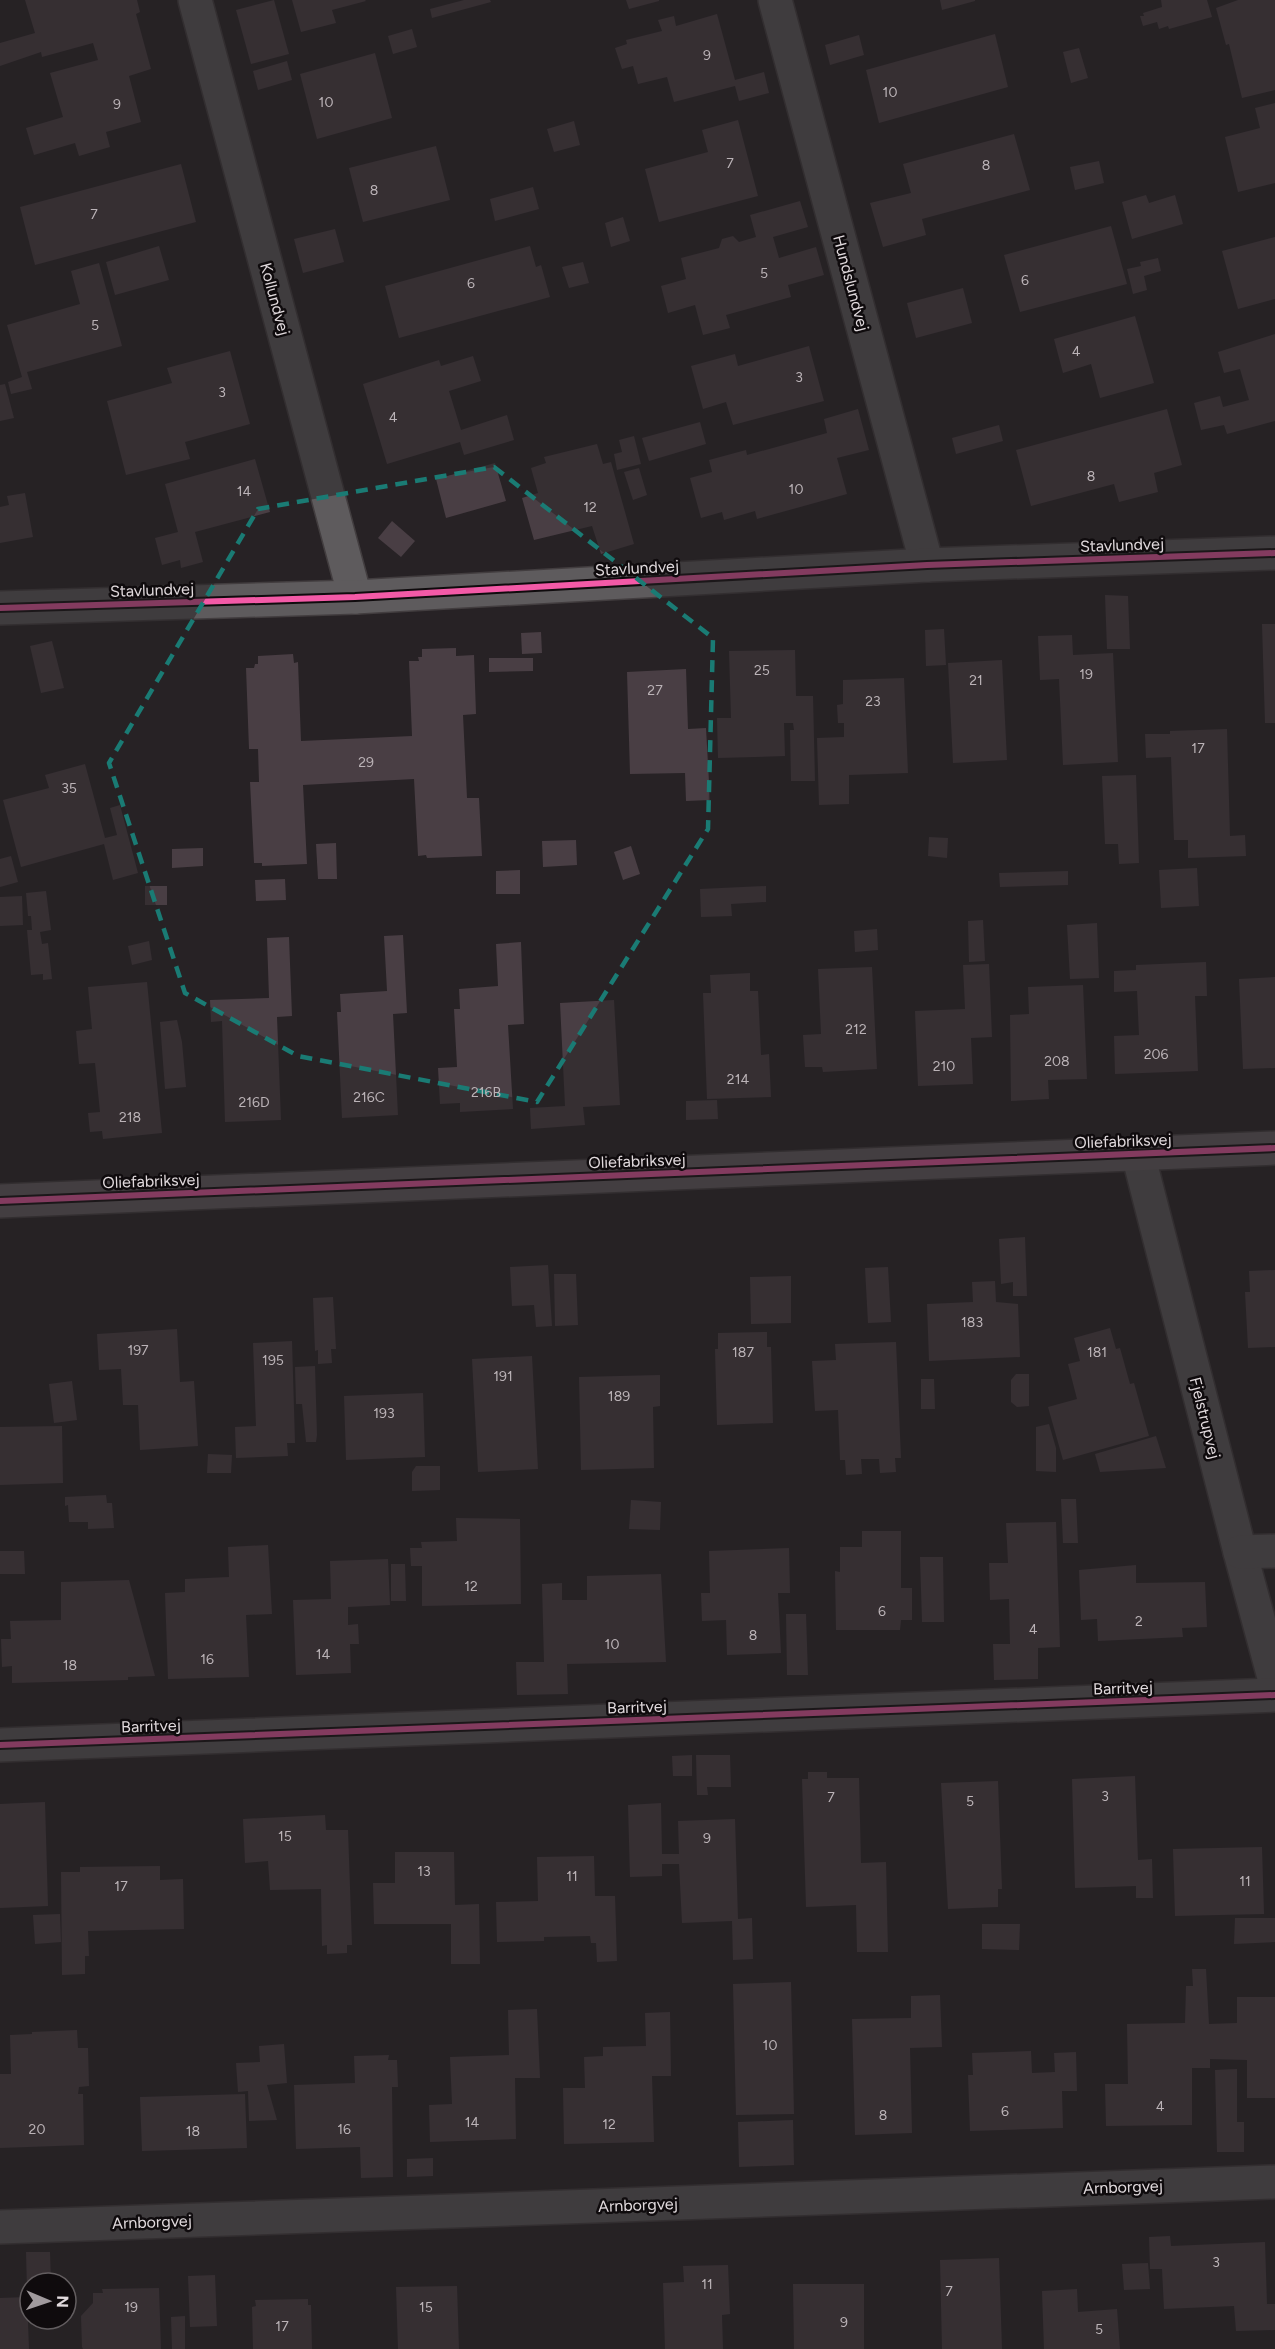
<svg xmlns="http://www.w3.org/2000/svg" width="1275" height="2349" font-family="Figtree,sans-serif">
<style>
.building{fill:#493e44}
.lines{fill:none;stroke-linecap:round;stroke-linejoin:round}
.street-casing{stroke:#423d3f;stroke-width:36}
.secondary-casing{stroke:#423d3f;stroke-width:36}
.street{stroke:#5e5b5d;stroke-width:33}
.secondary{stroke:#676064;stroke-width:33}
.cycleway-casing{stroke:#0f0b0d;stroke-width:10}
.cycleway{stroke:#f35aa7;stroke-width:6}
.marked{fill:none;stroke:#1a7b74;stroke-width:4.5;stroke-dasharray:12 8;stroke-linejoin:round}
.labels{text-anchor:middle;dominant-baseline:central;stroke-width:5;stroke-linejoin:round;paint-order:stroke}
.number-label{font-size:14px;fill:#bbb3b7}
.street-label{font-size:16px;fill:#e1dadd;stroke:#0f0b0d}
</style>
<rect width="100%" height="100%" fill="#272225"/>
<g class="building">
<path d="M25 0H137L140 12 136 14 151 69 129 76 141 122 106 132 110 147 79 156 75 143 34 155 26 128 63 117 50 73 98 60 93 43 42 57 41 52 0 66V43L35 33Z"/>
<path d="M274 0 289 54 251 64 236 10Z"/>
<path d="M292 0H365L366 1 332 10 336 23 301 32Z"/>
<path d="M464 0H490L491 2 432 18 430 9Z"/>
<path d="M626 0H659V1L629 9Z"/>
<path d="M940 0H975V1L942 10Z"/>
<path d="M1161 0H1207L1212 17 1169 29 1168 26 1159 29 1157 22 1143 26 1140 16H1144L1143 13 1162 7Z"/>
<path d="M1238 0H1275V90L1242 98 1229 44 1226 45 1216 8Z"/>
<path d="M717 14 735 80 764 72 769 93 739 101 735 86 674 102 667 77 638 84 633 66 622 69 615 48 627 44 626 40 662 31 658 20 674 16 676 26Z"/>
<path d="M412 29 417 47 393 54 388 36Z"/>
<path d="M995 34 1008 87 879 123 866 70Z"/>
<path d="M859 35 864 55 830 65 825 45Z"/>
<path d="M1079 48 1088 78 1071 83 1063 52Z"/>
<path d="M375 53 392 118 317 139 300 74Z"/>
<path d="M287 61 292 80 258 90 253 71Z"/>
<path d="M1275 103V183L1238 192 1225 137 1260 128 1255 108Z"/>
<path d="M738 120 758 196 659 222 645 169 708 152 702 130Z"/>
<path d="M574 121 580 145 554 152 547 129Z"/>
<path d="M1014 134 1030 190 922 219 926 235 883 247 870 203 911 193 903 164Z"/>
<path d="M436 146 450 200 363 222 349 168Z"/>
<path d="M1099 161 1104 183 1075 190 1070 167Z"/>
<path d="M181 164 196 222 35 265 20 207Z"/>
<path d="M533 187 539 209 495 221 490 199Z"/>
<path d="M1146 195 1149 203 1175 195 1183 224 1132 239 1122 202Z"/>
<path d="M800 201 808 227 773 237 779 258 816 247 824 275 788 285 791 297 726 315 730 328 703 335 695 305 668 313 661 286 686 279 681 258 719 248 722 239 733 236 739 242 756 237 750 215Z"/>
<path d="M623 217 630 241 611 247 605 223Z"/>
<path d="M1111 226 1127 284 1020 312 1004 255Z"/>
<path d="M335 229 344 262 303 273 294 239Z"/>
<path d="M1275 237V299L1238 309 1222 251Z"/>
<path d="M159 246 169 280 115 295 106 262Z"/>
<path d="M530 246 536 267 541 265 550 297 399 338 385 286Z"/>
<path d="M1158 258 1161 271 1144 276 1147 290 1133 294 1127 269 1141 266 1140 262Z"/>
<path d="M583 262 589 283 569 288 562 267Z"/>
<path d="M99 263 122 346 27 372 32 389 11 394 8 382 22 377 7 325 80 304 71 271Z"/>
<path d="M963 288 972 323 916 338 907 303Z"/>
<path d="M1135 316 1154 383 1100 398 1091 364 1063 373 1054 339Z"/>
<path d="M1275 334V421L1227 434 1224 425 1201 430 1194 403 1220 396 1223 407 1249 400 1240 369 1224 373 1218 352Z"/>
<path d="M809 346 824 401 733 425 726 402 703 409 691 366 735 354 738 366Z"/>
<path d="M230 351 250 424 185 442 190 459 126 475 107 401 172 383 167 368Z"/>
<path d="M473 356 481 381 449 391 461 430 507 415 514 440 464 455 460 442 387 464 363 384 439 360 441 366Z"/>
<path d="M5 384 14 418 0 421V385Z"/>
<path d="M858 409 869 450 837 458 847 494 757 519 755 511 724 520 722 512 701 518 690 478 712 472 709 460 746 450 747 455 827 433 824 419Z"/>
<path d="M1167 409 1182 465 1154 473 1158 492 1119 502 1114 484 1031 506 1016 450Z"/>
<path d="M700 422 706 444 649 461 642 438Z"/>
<path d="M999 425 1003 441 956 454 952 438Z"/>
<path d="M634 436 641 464 617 470 614 454 622 452 619 440Z"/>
<path d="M597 444 603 464 611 462 634 544 601 554 592 526 534 540 522 498 538 493 531 468 546 463 544 457Z"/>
<path d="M255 459 270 512 195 532 203 562 181 568 180 560 162 565 155 538 178 532 165 484Z"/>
<path d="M495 463 506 501 446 518 436 479Z"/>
<path d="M639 468 647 495 633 500 624 472Z"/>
<path d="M25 493 33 537 0 543V507L9 505 7 496Z"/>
<path d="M392 521 415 541 401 557 378 538Z"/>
<path d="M1105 595 1128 596 1130 649H1107Z"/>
<path d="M1262 624H1275V723H1265Z"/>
<path d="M944 629 946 665 926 666 925 630Z"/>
<path d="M541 632 542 653 522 654 521 633Z"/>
<path d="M1072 635 1073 655 1113 653 1118 762 1063 765 1059 679 1040 680 1038 636Z"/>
<path d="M52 641 64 688 41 693 30 646Z"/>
<path d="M456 648V656L474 655 476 714 463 715 467 798H479L482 856 427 858 426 855 418 856 414 779 303 785 307 864 262 866V863H254L250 782H259L258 749H249L246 668H254L255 664H258V656L293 654 294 663 298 662 301 741 412 736 409 661H419L418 657H422V649Z"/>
<path d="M795 650 796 696H813L815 781H791L790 730H794L793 723H784L785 756 718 758 717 718H731L729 651Z"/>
<path d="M489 658H533V671L489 672Z"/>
<path d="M1002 660 1007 760 953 763 948 663Z"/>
<path d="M686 669 688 729 706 728 710 800 686 801 685 773 630 774 627 672Z"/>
<path d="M904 678 908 773 849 775V804L819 805 817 738 844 737V723H838L837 705 843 704V680Z"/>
<path d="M1227 729 1230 836 1245 835 1246 856 1188 858V840H1174L1171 757 1146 758 1145 734H1170V731Z"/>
<path d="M85 764 105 838 117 835 110 808 120 805 138 873 113 880 104 844 21 867 3 800 49 788 45 775Z"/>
<path d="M1136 775 1139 863 1119 864 1118 844H1105L1102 776Z"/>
<path d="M929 837 948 838 947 858 928 856Z"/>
<path d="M576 840 577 865 543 867 542 841Z"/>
<path d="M336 843 337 879H318L316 844Z"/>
<path d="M631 846 640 874 623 880 614 852Z"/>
<path d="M203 848V866L172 868V849Z"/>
<path d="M11 856 18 882 0 887V859Z"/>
<path d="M1197 868 1199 906 1161 908 1159 870Z"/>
<path d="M520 870V894H496V871Z"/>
<path d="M1068 871V885L1000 887 999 873Z"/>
<path d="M285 879 286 900 256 901 255 880Z"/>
<rect x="145" y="886" width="22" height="19"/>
<path d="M766 886V902L731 904 732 916 701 917 700 889Z"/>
<path d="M46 891 51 930 40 932 42 944 48 943 52 979 43 980V974L31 975 27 930H32L31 916H28L26 893Z"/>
<path d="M22 896 23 925 0 926V897Z"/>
<path d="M983 920 985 961 969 962 968 921Z"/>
<path d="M1097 923 1099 978 1070 979 1067 925Z"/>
<path d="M877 929 878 950 855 952 854 931Z"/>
<path d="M403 935 407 1013 393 1014 398 1115 342 1118 337 1012H341L340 994 387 991 384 936Z"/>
<path d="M289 937 292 1016 277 1017 281 1120 225 1122 222 1021 211 1022 210 1000 269 998 267 938Z"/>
<path d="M149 941 152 960 132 965 128 946Z"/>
<path d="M521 942 524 1024 508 1025 513 1109 460 1112V1103L440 1104 438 1068 457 1067 454 1009H460L459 989 498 986 496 944Z"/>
<path d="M1206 962 1207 996H1195L1198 1071 1115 1074 1114 1036 1139 1035 1137 991 1114 992V971L1136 970V965Z"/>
<path d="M989 964 992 1037 971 1038 973 1084 918 1086 915 1011 965 1009 963 965Z"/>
<path d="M872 967 877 1069 823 1072 822 1067H805L803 1035 821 1034 818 969Z"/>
<path d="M750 973V991H758L761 1055 769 1054 771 1097 707 1099 703 993H711L710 975Z"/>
<path d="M1275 977V1068L1243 1069 1239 979Z"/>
<path d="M147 982 162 1133 103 1139 102 1131 90 1132 88 1113 100 1112 95 1063 79 1064 76 1031 92 1029 88 987Z"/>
<path d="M1083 985 1087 1079 1048 1080 1049 1099 1011 1101 1010 1015 1029 1014 1028 987Z"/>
<path d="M614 1000 620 1105 583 1107 585 1125 531 1129 530 1108 565 1106 560 1003Z"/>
<path d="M177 1020 182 1042 186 1087 165 1089 160 1022Z"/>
<path d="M717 1100 718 1119 686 1120V1101Z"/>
<path d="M1025 1237 1027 1296H1013V1282L1001 1284 999 1239Z"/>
<path d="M548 1265 552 1326 536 1327 534 1305 512 1306 510 1267Z"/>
<path d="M888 1267 891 1322 868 1323 865 1268Z"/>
<path d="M1275 1270V1347L1248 1348 1245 1292H1250L1249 1271Z"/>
<path d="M554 1274H576L578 1325 555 1326Z"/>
<path d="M791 1276V1323L751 1324 750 1277Z"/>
<path d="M995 1281 996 1302 1018 1304 1020 1357 929 1361 927 1304 973 1302 972 1282Z"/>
<path d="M333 1297 336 1349H331L332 1363 318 1364V1350L315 1351 313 1298Z"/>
<path d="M1110 1328 1116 1349 1120 1348 1130 1384 1134 1383 1149 1436 1063 1460 1048 1407 1077 1399 1068 1364 1080 1361 1074 1338Z"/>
<path d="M177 1329 180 1382 194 1381 198 1446 140 1450 138 1405H123L121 1369 99 1370 97 1334Z"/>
<path d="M767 1332V1347H771L773 1423 717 1425 715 1349H718V1333Z"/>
<path d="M292 1341 295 1443H287L288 1456 236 1458 235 1427 256 1426 253 1343Z"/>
<path d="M896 1342 901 1458H895L896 1472 880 1473 879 1459H861L862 1474 846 1475 845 1460H840L838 1410 815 1411 812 1361 836 1360 835 1344Z"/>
<path d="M532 1356 538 1469 478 1472 472 1359Z"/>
<path d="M315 1366 317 1435 316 1442H306L302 1404H296L295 1367Z"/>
<path d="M1016 1374H1029V1406L1017 1407 1011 1402V1380Z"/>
<path d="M660 1375V1406L653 1407 654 1468 581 1470 579 1377Z"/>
<path d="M921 1379H934L935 1409H921Z"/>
<path d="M72 1381 77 1420 54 1423 49 1384Z"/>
<path d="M423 1393 425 1457 346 1460 344 1396Z"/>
<path d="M1049 1424 1056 1448V1472L1036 1471V1427Z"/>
<path d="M62 1426 63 1483 0 1485V1427Z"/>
<path d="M1156 1436 1166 1468 1100 1472 1095 1454Z"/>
<path d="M208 1454 232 1455 231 1473H207Z"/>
<path d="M416 1466H440V1490L412 1491V1472Z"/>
<path d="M106 1495 107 1503H112L114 1528 88 1529V1522H69L68 1505 65 1506V1497Z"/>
<path d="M1061 1499H1076L1078 1543H1063Z"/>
<path d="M631 1500 661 1502 660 1530 629 1529Z"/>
<path d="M456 1518 520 1519 521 1604 422 1606V1566H411L410 1548H422L421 1542 457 1541Z"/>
<path d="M1056 1522 1060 1647 1038 1648V1679L994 1680 993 1644H1010L1009 1599 990 1600 989 1563H1008L1006 1523Z"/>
<path d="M862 1531H901V1588H912V1620H901L900 1630H836L835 1571 840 1572V1547H862Z"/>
<path d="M268 1545 272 1614 246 1615 249 1677 168 1679 165 1593 185 1592V1579L229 1577 228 1547Z"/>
<path d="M789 1548 790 1593H778L781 1653 727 1655 726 1620 702 1621 701 1593H710L709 1551Z"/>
<path d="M0 1551H24L25 1574H0Z"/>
<path d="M920 1557H943L944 1622H922Z"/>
<path d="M388 1559 390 1605 348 1607V1625L358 1624 359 1644H350L351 1673 296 1675 293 1600 331 1599 330 1561Z"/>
<path d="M391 1564H405L406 1601H391Z"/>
<path d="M1136 1565V1583L1205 1582 1207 1627 1182 1628 1183 1637 1098 1641 1097 1619 1081 1620 1079 1570Z"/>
<path d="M661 1574 666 1662 567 1664 568 1694 517 1695 516 1662H544L542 1584 562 1583V1600H587V1576Z"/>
<path d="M129 1580 155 1676 128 1677V1680L12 1683V1666L2 1667 1 1639H11L10 1621 61 1620V1582Z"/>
<path d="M786 1614H806L808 1675H787Z"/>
<path d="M692 1755V1776H673L672 1756Z"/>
<path d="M696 1755H730L731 1787H707L708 1795H697Z"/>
<path d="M808 1772H827V1778H859L861 1863 886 1862 888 1952H857L856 1905 806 1907 802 1779H808Z"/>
<path d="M1135 1776 1138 1860 1152 1859 1153 1898H1136V1886L1075 1888 1072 1779Z"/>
<path d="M998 1781 1002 1889H998V1907L948 1909 941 1783Z"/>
<path d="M45 1802 48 1906 0 1908V1804Z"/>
<path d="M661 1803 662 1854H679L678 1821 735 1819 738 1919 752 1918 753 1959 733 1960 732 1921 682 1923 679 1864H662V1876L630 1877 628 1805Z"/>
<path d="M325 1815 326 1830H348L352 1945H347V1953L327 1954V1945L322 1946 321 1889 270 1890 268 1861 245 1863 243 1819Z"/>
<path d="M1262 1847 1264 1914 1175 1916 1173 1849Z"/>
<path d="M395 1852H454L455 1905 479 1904 480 1964H451V1924H374L373 1883H395Z"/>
<path d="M594 1856 595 1896H615L617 1961 597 1962 596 1943H591L590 1936 544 1937V1941L497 1942 496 1902 538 1901 537 1857Z"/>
<path d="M160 1866V1880L183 1879 184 1929 88 1931 89 1956H85V1974L62 1975 61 1872H80V1867Z"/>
<path d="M60 1914 61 1942 35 1944 33 1915Z"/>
<path d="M1235 1918H1275V1942L1234 1944Z"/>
<path d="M982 1924H1020L1019 1950 982 1949Z"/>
<path d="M1192 1969H1206L1209 2024 1237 2023V1997H1275V2098H1247V2060L1210 2059V2068H1192V2125L1106 2126 1105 2084H1128L1127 2024 1185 2023 1186 1986H1193Z"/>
<path d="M791 1982 794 2114 736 2115 733 1984Z"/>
<path d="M940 1995 942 2047 910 2048 912 2133 855 2135 852 2019 911 2018V1996Z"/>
<path d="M537 2009 540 2078H515L516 2139 430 2142 429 2105 452 2104 450 2057 509 2055 508 2010Z"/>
<path d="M670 2012 671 2076H652L654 2142 564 2144 563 2088H585L584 2057 603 2056V2047L646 2046 645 2013Z"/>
<path d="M77 2030 78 2048H88L89 2086 79 2087 78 2094H83L84 2145 0 2148V2074H11L10 2035 32 2034V2032Z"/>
<path d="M284 2044 287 2083 267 2085 277 2120 249 2121 248 2091 238 2092 236 2063 260 2062 259 2046Z"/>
<path d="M1031 2051 1032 2073 1055 2072 1054 2053 1076 2052 1077 2091H1062L1063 2128 970 2131 968 2075H973L972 2053Z"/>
<path d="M389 2055 388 2060H397L398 2087H392L393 2177 361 2178 360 2147 296 2149 294 2085 355 2083 354 2056Z"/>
<path d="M1237 2069V2122H1244V2152H1217L1215 2070Z"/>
<path d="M245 2094 247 2148 142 2151 140 2097Z"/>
<path d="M793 2120 794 2165 739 2167 738 2122Z"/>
<path d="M433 2158V2176L407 2177V2159Z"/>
<path d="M1170 2236 1171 2246 1265 2242 1267 2304H1275V2330L1236 2331 1234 2306 1164 2309 1162 2269H1150L1149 2237Z"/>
<path d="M26 2252H50L51 2283H30V2289H27Z"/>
<path d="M999 2258 1002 2349H942L940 2260Z"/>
<path d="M1148 2263 1150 2289 1124 2290 1122 2264Z"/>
<path d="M728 2265 730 2314 722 2315 723 2349H665L663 2283 684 2282 683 2266Z"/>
<path d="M215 2275 217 2326 190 2327 188 2276Z"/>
<path d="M793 2284H864V2349H794Z"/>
<path d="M457 2286 459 2349H398L396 2287Z"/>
<path d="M159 2288 161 2349H83L82 2347 81 2316 93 2303V2293H103L102 2289Z"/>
<path d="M1077 2289 1078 2312 1117 2309 1120 2349H1044L1042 2291Z"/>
<path d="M27 2297 29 2349H0V2298Z"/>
<path d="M308 2299V2305H311L312 2349H253L252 2307 256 2306 255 2300Z"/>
<path d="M185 2316V2349H172L171 2317Z"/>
</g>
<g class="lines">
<defs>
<g id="street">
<path d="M195 0 355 597"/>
<path d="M775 0 927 565"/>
<path d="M0 608 355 597 927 565 1275 553"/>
<path d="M1138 1154 1240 1552 1275 1681"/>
<path d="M1240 1552 1275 1551"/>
<path d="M0 1745 1275 1695"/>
<path d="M0 2227 1275 2182"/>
</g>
<path id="secondary" d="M0 1201 1275 1148"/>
</defs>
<use href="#street" class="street-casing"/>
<use href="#secondary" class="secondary-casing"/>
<use href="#street" class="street"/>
<use href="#secondary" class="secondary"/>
<defs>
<g id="cycleway">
<path d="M0 608 355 597 927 565 1275 553"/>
<path d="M0 1201 1275 1148"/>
<path d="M0 1745 1275 1695"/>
</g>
</defs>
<use href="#cycleway" class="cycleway-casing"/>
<use href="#cycleway" class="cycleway"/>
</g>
<path d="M0 0H1275V2349H0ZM494 467 713 638 708 829 537 1102 298 1056 185 993 109 763 258 509Z" fill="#272225" fill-opacity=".55" fill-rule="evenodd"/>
<path class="marked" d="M494 467 713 638 708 829 537 1102 298 1056 185 993 109 763 258 509Z"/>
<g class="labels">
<g class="number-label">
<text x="707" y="55">9</text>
<text x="890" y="92">10</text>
<text x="326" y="102">10</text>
<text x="117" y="104">9</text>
<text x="730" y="163">7</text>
<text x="986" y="165">8</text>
<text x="374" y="190">8</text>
<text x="94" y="214">7</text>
<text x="764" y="273">5</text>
<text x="1025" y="280">6</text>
<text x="471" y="283">6</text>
<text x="95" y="325">5</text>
<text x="1076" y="351">4</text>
<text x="799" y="377">3</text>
<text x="222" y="392">3</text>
<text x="393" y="417">4</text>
<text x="1091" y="476">8</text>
<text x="796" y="489">10</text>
<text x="244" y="491">14</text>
<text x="590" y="507">12</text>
<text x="762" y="670">25</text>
<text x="1086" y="674">19</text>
<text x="976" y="680">21</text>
<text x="655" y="690">27</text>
<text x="873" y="701">23</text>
<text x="1198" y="748">17</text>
<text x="366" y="762">29</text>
<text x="69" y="788">35</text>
<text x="856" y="1029">212</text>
<text x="1156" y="1054">206</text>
<text x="1057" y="1061">208</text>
<text x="944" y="1066">210</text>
<text x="738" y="1079">214</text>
<text x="486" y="1092">216B</text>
<text x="369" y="1097">216C</text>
<text x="254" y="1102">216D</text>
<text x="130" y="1117">218</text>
<text x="972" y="1322">183</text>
<text x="138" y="1350">197</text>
<text x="743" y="1352">187</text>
<text x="1097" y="1352">181</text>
<text x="273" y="1360">195</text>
<text x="503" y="1376">191</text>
<text x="619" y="1396">189</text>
<text x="384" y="1413">193</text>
<text x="471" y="1586">12</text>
<text x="882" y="1611">6</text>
<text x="1139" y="1621">2</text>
<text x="1033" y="1629">4</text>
<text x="753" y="1635">8</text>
<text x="612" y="1644">10</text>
<text x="323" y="1654">14</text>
<text x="207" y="1659">16</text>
<text x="70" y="1665">18</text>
<text x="1105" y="1796">3</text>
<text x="831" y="1797">7</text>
<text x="970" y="1801">5</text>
<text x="285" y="1836">15</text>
<text x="707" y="1838">9</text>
<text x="424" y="1871">13</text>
<text x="572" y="1876">11</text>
<text x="1245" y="1881">11</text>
<text x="121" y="1886">17</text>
<text x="770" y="2045">10</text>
<text x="1160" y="2106">4</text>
<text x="1005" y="2111">6</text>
<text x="883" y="2115">8</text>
<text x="472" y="2122">14</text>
<text x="609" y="2124">12</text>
<text x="37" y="2129">20</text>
<text x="344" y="2129">16</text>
<text x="193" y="2131">18</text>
<text x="1216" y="2262">3</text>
<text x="707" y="2284">11</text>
<text x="949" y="2291">7</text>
<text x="131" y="2307">19</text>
<text x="426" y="2307">15</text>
<text x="844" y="2322">9</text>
<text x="282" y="2326">17</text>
<text x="1099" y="2329">5</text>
</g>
<g class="street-label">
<text transform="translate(851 283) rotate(75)">Hundslundvej</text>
<text transform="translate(275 299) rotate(75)">Kollundvej</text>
<text transform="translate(1122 545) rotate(-2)">Stavlundvej</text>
<text transform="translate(637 568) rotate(-3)">Stavlundvej</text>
<text transform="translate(152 590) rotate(-2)">Stavlundvej</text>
<text transform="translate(1123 1141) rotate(-2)">Oliefabriksvej</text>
<text transform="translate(637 1161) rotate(-2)">Oliefabriksvej</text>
<text transform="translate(151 1181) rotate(-2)">Oliefabriksvej</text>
<text transform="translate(1205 1418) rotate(76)">Fjelstrupvej</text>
<text transform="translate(1123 1688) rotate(-2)">Barritvej</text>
<text transform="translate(637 1707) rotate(-2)">Barritvej</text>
<text transform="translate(151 1726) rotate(-2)">Barritvej</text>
<text transform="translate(1123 2187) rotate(-2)">Arnborgvej</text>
<text transform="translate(638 2205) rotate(-2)">Arnborgvej</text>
<text transform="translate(152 2222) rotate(-2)">Arnborgvej</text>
</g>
</g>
<g transform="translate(48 2301) rotate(92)"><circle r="28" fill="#0f0b0d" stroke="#635e60" stroke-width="1.5"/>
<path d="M0-4.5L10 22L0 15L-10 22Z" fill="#a09a9d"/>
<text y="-9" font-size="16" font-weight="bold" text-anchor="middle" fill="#e1dadd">N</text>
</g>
</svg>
